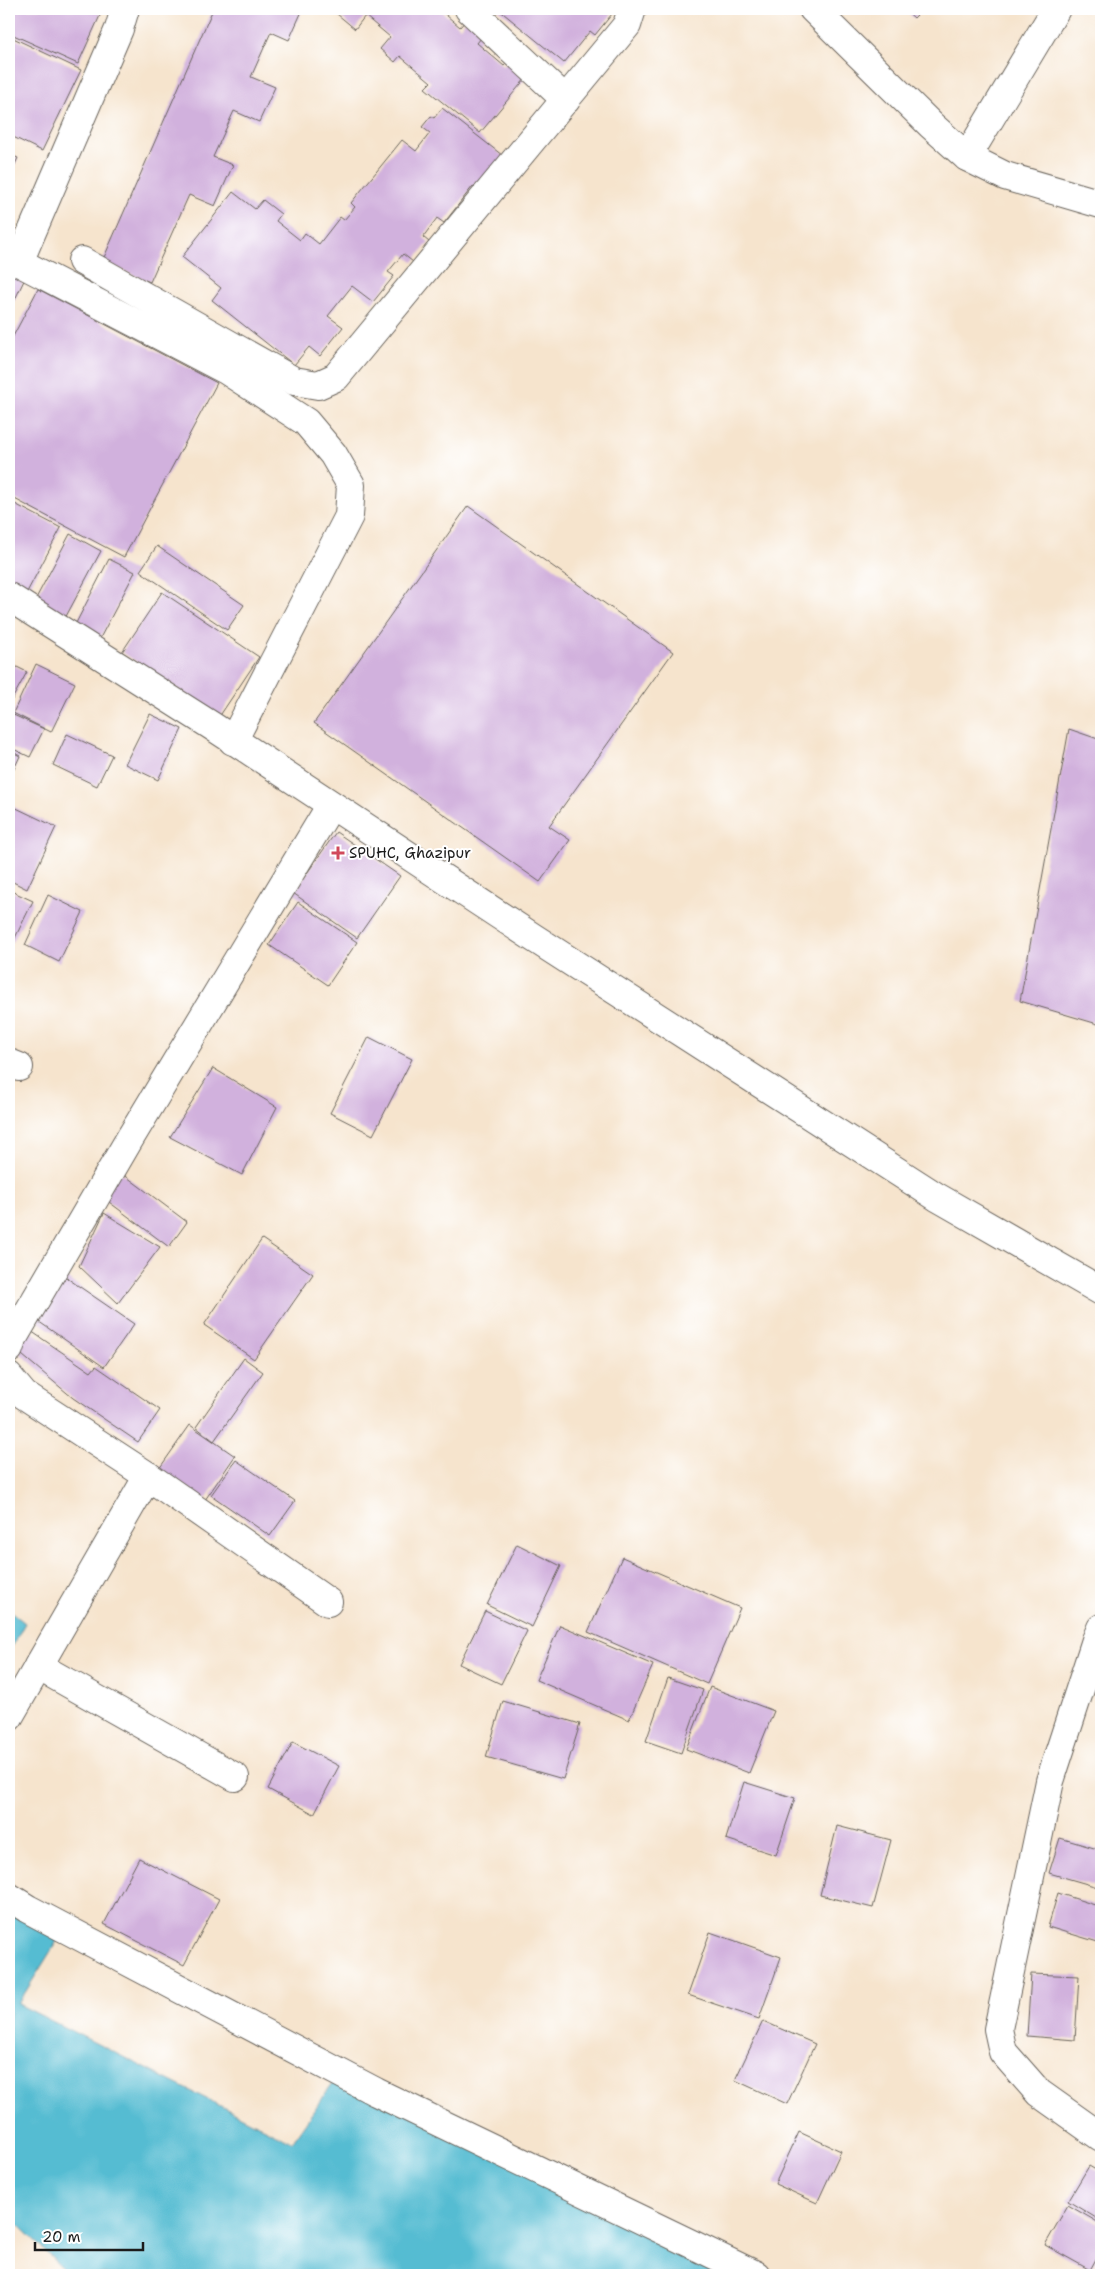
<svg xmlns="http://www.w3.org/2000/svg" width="1110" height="2284" font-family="'Shantell Sans',sans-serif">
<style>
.water{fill:#55bcd2;stroke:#386c77}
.building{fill:#d1b1dd}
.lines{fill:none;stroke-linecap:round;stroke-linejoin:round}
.minor-casing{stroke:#68625a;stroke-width:30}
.minor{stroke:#fff;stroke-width:28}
.poi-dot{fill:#d1495b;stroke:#fff;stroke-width:2}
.labels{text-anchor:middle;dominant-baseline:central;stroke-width:4;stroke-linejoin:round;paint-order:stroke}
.poi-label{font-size:15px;fill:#1c1c1c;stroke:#fff;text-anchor:start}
</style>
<rect width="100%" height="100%" fill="#fff"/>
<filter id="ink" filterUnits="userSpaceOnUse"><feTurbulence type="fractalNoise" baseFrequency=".02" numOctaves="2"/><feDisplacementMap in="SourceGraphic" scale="10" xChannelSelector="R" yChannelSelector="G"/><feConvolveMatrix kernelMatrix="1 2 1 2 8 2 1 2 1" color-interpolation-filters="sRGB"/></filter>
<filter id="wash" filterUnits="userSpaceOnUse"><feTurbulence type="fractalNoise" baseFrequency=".0096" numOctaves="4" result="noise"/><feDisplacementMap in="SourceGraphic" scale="20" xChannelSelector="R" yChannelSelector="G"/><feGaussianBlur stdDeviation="1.12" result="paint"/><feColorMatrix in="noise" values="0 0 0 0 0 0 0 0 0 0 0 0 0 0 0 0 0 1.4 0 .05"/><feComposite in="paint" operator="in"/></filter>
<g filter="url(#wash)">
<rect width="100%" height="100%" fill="#f6e4cd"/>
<g class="water">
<path d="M9 1610 25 1623 9 1652Z"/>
<path d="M9 1906 59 1938 18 2004 292 2142 335 2080 775 2275H69L9 2216Z"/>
</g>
<g id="blocks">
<g class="building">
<path d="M9 9H103L78 64 9 33Z"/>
<path d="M213 9H303L289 40 271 32 251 77 275 87 259 122 234 111 213 157 233 165 215 206 189 195 150 282 102 262Z"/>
<path d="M331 9H439L460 27 467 19 485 33 477 43 504 66 513 57 531 72 480 133 425 88 431 82 400 56 395 62 380 49 390 37 365 16 355 29Z"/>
<path d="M498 9H616L595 35 590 31 564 63Z"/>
<path d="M904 9H923L914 18Z"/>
<path d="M9 36 81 70 42 151 9 135Z"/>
<path d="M442 108 507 159 480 192 473 186 444 223 437 218 423 237 429 242 413 262 403 254 388 272 394 276 373 302 352 286 328 316 343 327 320 356 309 347 294 365 212 300 221 288 182 257 233 192 255 209 263 200 281 214 276 221 300 240 305 233 319 244 340 217 344 220 355 207 351 203 402 140 416 151 430 133 422 127 431 116 434 118Z"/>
<path d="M9 154 18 158 9 177Z"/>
<path d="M9 262 28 272 9 312Z"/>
<path d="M38 289 217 383 124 557 9 496V344Z"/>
<path d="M15 504 61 528 26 594 9 585V515Z"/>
<path d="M468 506 673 652 549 826 570 840 540 882 314 723Z"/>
<path d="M70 534 101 551 63 622 32 606Z"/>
<path d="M157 546 244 605 227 630 140 571Z"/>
<path d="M109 559 135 572 99 640 74 627Z"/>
<path d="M162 592 259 657 219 717 122 652Z"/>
<path d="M9 663 27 672 9 705Z"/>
<path d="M36 664 75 683 51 732 13 713Z"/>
<path d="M9 713 44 729 30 757 9 747Z"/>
<path d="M150 714 182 729 158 780 125 764Z"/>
<path d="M1069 729 1101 740V1025L1020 1001Z"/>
<path d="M67 734 112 755 97 786 53 765Z"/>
<path d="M9 750 20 756 9 780Z"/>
<path d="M10 805 56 827 27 889 9 880Z"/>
<path d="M336 832 400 876 357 938 293 893Z"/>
<path d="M9 890 33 901 13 942 9 940Z"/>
<path d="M48 895 83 912 59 962 25 945Z"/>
<path d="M298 902 357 942 328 985 269 945Z"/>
<path d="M369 1037 412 1059 373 1135 330 1113Z"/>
<path d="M213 1068 277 1107 242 1175 170 1137Z"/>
<path d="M119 1171 187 1222 169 1247 101 1196Z"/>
<path d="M104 1213 160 1247 118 1303 79 1266Z"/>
<path d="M262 1239 313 1274 254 1359 204 1325Z"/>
<path d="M64 1276 134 1324 104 1367 35 1319Z"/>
<path d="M25 1327 91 1372 96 1366 160 1410 138 1442 73 1398 16 1350Z"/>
<path d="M244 1358 263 1372 214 1441 196 1427Z"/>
<path d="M190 1425 235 1456 205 1500 159 1469Z"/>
<path d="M236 1460 295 1501 270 1536 211 1495Z"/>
<path d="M517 1544 561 1566 532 1627 487 1605Z"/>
<path d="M622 1557 740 1608 707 1684 588 1632Z"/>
<path d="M485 1611 527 1631 501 1684 459 1664Z"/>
<path d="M560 1625 653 1665 629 1720 536 1680Z"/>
<path d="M668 1678 703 1690 681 1753 646 1741Z"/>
<path d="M710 1687 774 1711 749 1773 686 1749Z"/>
<path d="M503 1701 580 1724 563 1779 486 1757Z"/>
<path d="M293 1742 339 1766 314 1814 268 1789Z"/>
<path d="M744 1782 795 1798 776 1855 726 1839Z"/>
<path d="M837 1826 891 1840 873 1908 820 1895Z"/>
<path d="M1060 1838 1101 1850V1888L1049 1873Z"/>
<path d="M139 1858 219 1899 184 1965 104 1924Z"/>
<path d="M1058 1893 1101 1907V1943L1048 1927Z"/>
<path d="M710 1932 781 1957 759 2019 688 1995Z"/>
<path d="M1031 1974 1079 1976 1075 2040 1027 2036Z"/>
<path d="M763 2021 815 2044 787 2104 735 2080Z"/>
<path d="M799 2132 841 2151 817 2203 775 2184Z"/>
<path d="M1089 2166 1101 2173V2221L1068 2201Z"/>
<path d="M1068 2205 1101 2224V2250L1090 2270 1045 2245Z"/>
</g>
</g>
</g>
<g filter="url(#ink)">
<use href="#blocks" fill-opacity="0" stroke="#68625a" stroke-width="1"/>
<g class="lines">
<defs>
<g id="minor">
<path d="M469 9 566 100"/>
<path d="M813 9 931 125 967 157 1005 176 1101 204"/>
<path d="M967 157 1056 9"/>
<path d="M9 257 226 370 306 422 333 454 351 485 349 516 233 741"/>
<path d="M82 261 294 381 318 385 336 377 627 25 632 9"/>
<path d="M19 262 119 29 125 9"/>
<path d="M9 597 212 726 534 938 937 1197 1101 1291"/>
<path d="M9 1063 19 1067"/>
<path d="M9 1349 12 1340 129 1140 331 805"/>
<path d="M9 1377 24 1395 148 1476 328 1602"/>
<path d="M1101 1628 1096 1640 1050 1781 998 2029 1003 2052 1039 2093 1101 2137"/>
<path d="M38 1666 235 1777"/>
<path d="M9 1717 148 1476"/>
<path d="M9 1897 28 1909 376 2092 756 2275"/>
</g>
</defs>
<use href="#minor" class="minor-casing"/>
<use href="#minor" class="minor"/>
</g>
</g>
<path class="poi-dot" d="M335.5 845.5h5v5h5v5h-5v5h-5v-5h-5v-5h5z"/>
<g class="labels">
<g class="poi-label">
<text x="349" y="853">SPUHC, Ghazipur</text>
</g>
</g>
<rect width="1110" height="2284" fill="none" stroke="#fff" stroke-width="30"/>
<path d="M35 2242v8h108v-8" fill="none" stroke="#1c1c1c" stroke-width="2.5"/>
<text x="42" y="2242" font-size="15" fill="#1c1c1c" stroke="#ffffff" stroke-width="4" paint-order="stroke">20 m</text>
</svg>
